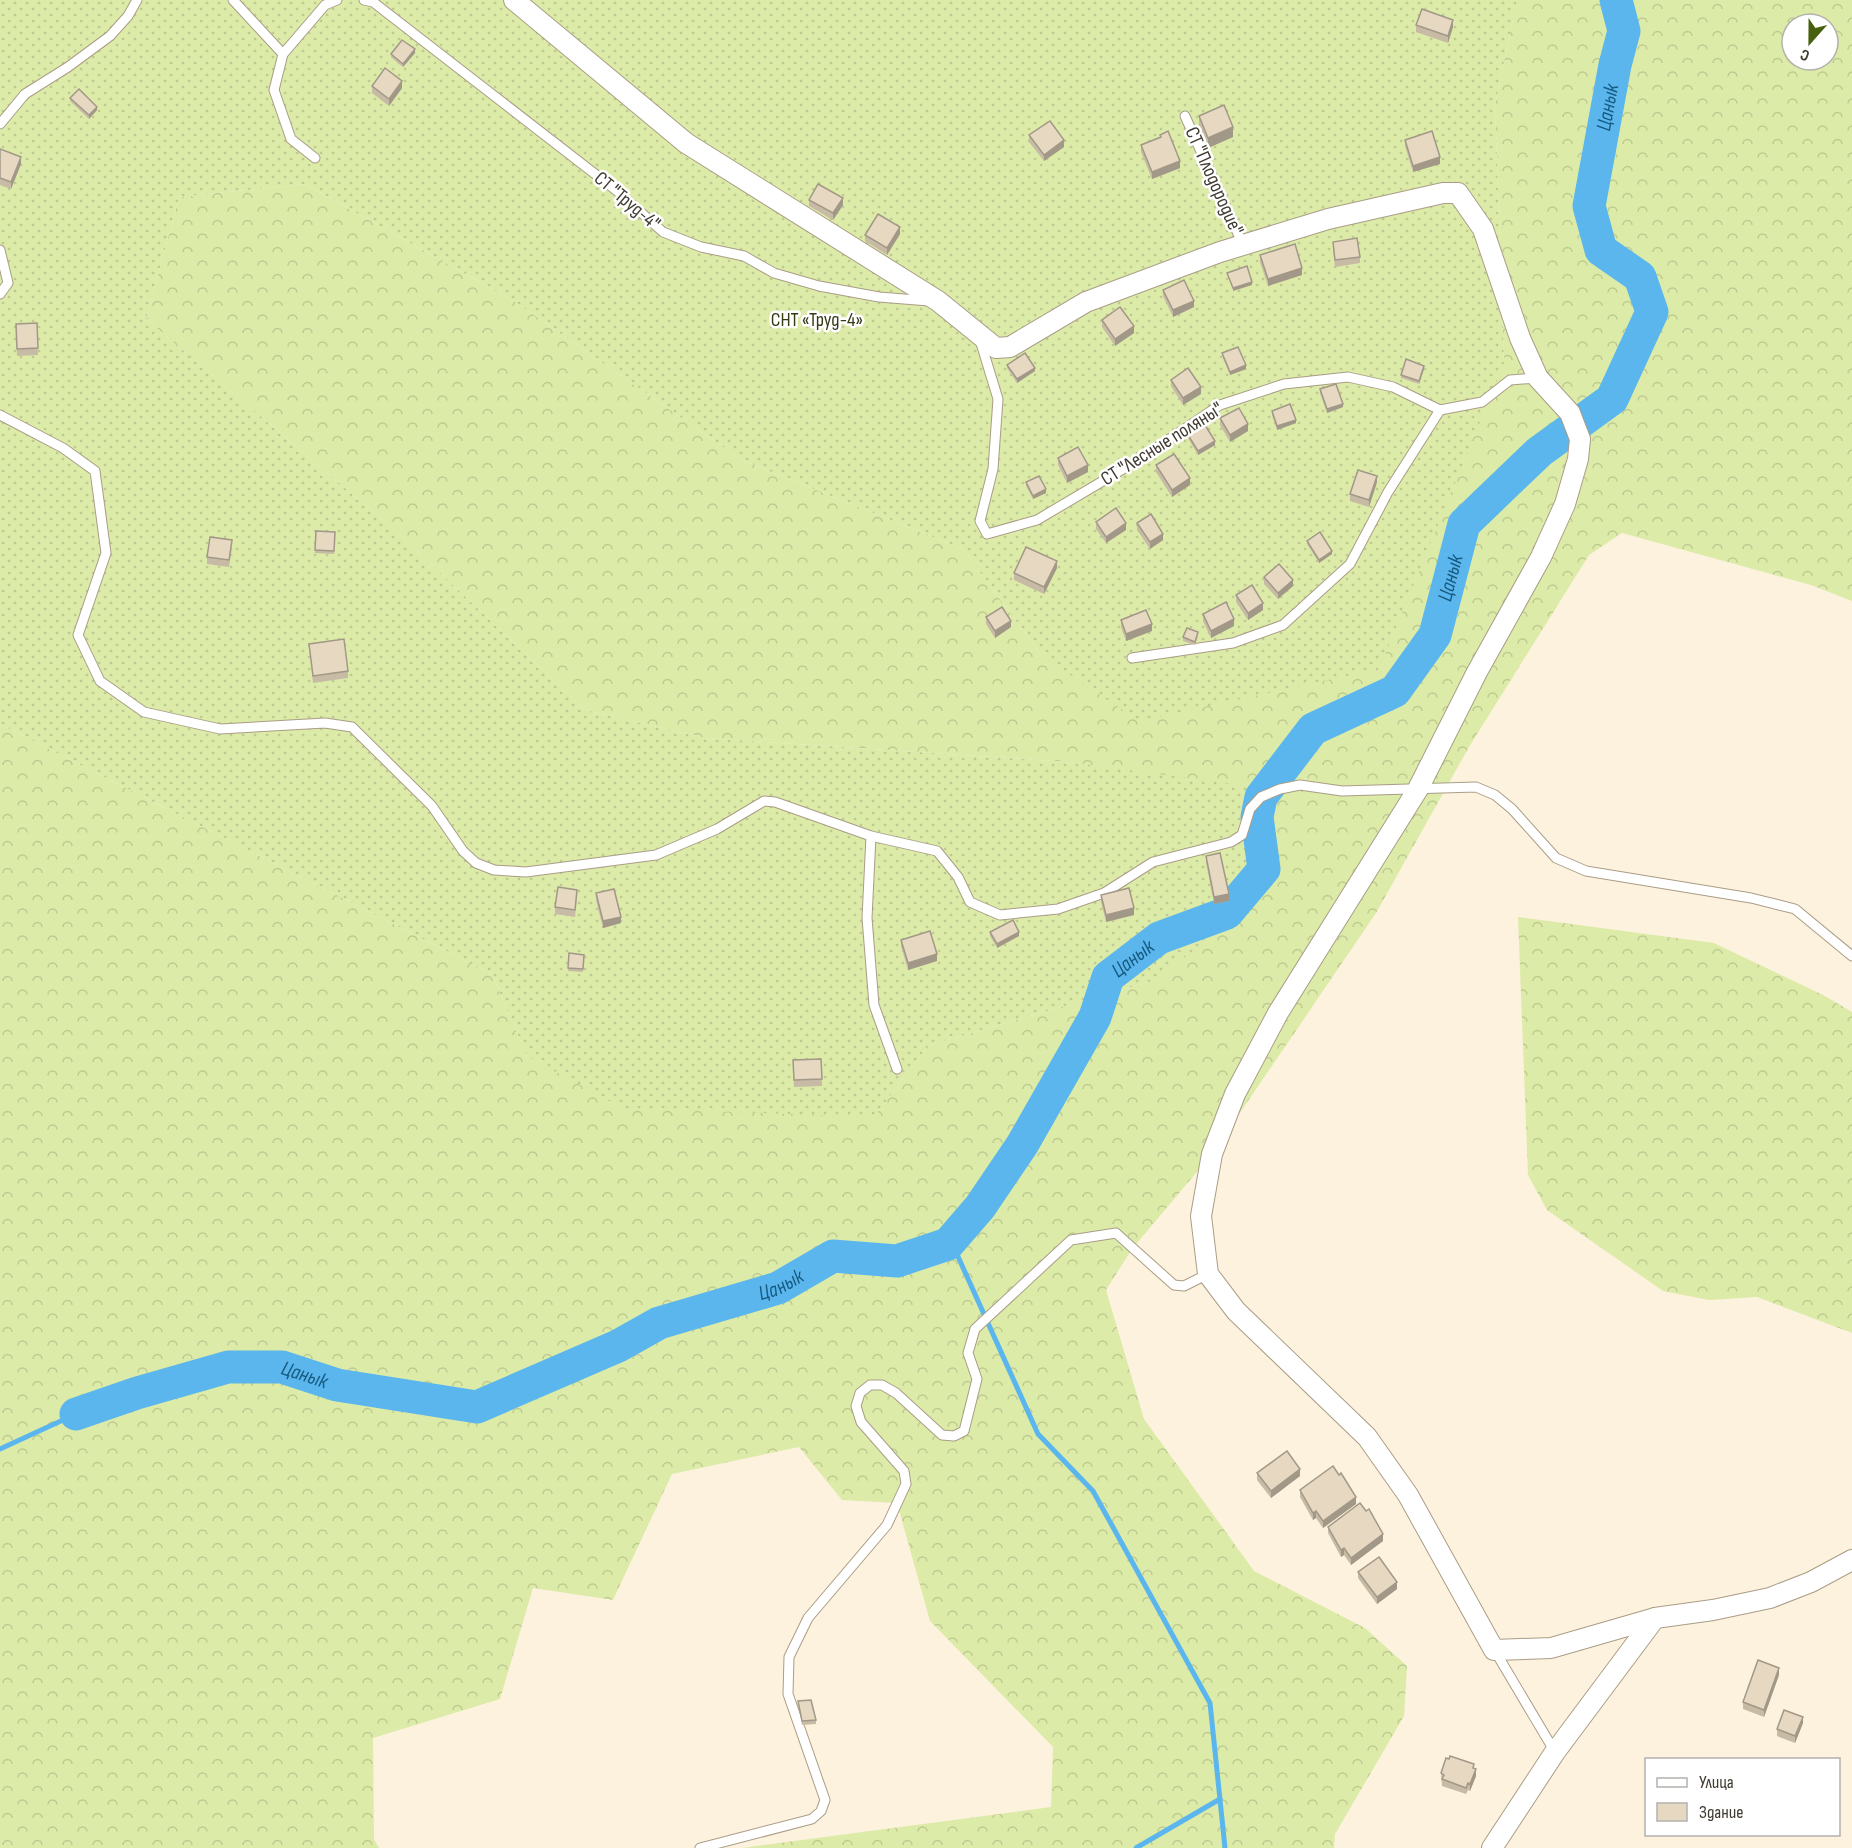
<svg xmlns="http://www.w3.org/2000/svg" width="1852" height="1848" font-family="'Sofia Sans Condensed',sans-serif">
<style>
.forest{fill:url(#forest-crowns);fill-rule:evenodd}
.garden{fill:url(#garden-dots)}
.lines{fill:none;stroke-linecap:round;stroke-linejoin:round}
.stream{stroke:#5bb6ee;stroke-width:5}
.river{stroke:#5bb6ee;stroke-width:33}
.service-casing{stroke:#aa9d86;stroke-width:11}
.minor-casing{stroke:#aa9d86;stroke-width:22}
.service{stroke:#fff;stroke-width:9}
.minor{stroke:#fff;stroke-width:20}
.wall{fill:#c7bba6}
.shaded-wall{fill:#a29887}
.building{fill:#e7d9c1;stroke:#a29887;stroke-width:1.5}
.labels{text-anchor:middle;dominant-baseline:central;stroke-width:5;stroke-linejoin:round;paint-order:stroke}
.street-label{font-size:20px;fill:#413b32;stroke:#fff}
.park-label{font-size:20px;fill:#343b15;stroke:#fff}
.water-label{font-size:21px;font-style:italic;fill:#165b80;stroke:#fff}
</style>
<defs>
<pattern id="forest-crowns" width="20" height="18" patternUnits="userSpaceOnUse" patternTransform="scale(1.5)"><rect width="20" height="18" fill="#dceba8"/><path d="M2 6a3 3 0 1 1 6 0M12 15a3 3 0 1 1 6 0" fill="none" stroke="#beca91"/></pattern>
<pattern id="garden-dots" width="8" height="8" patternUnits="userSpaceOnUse" patternTransform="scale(1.5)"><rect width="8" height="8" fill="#dceba8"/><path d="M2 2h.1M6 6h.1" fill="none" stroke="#beca91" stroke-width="1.8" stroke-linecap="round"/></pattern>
</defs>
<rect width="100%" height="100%" fill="#fdf2de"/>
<g class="forest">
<path d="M1517 0H1852V601L1811 585 1622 533 1589 555 1469 747 1376 913 1212 1154 1132 1249 1106 1290 1144 1419 1254 1571 1365 1628 1407 1666 1404 1716 1335 1834 1334 1848H742L1051 1807 1053 1747 930 1621 897 1503 842 1500 799 1447 672 1474 613 1600 533 1588 500 1699 373 1738 374 1839 379 1848H0V724L492 974 527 1056 874 1117 929 1045 1155 980 1247 787 1068 762 705 738 585 710 400 535 146 319 179 197 305 184 514 301 742 460 963 549 1042 656 1504 363 1495 104ZM1792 24H1828V60H1792Z"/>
<path d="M1518 917 1714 943 1823 995 1852 1012V1333L1757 1297 1709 1300 1663 1291 1547 1210 1528 1175Z"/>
</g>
<path class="garden" d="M0 0H1517L1495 104 1504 363 1379 669 1139 721 1042 656 963 549 742 460 514 301 305 184 179 197 146 319 400 535 585 710 705 738 1068 762 1247 786 1251 906 1155 980 929 1045 874 1117 622 1108 527 1056 492 974 0 724Z"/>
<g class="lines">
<g class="stream">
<path d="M951 1241 1038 1434 1093 1491 1210 1703 1225 1848"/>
<path d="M0 1449 76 1414"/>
<path d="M1136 1848 1220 1799"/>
</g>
<path class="river" id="s1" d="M76 1414 137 1393 228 1367H282L337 1385 477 1407 618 1346 659 1323 778 1288 833 1256 897 1261 948 1244 980 1207 1022 1145 1095 1017 1108 977 1159 938 1227 913 1264 869 1257 817 1261 797 1313 729 1395 691 1435 635 1464 524 1539 452 1612 399 1652 312 1640 277 1601 250 1589 206 1615 65 1624 31 1616 0"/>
<defs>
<g id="service">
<path d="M233 0 283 54"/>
<path d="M364 0 373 2 617 191 663 232 701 247 744 256 774 273 819 286 879 297 929 301"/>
<path d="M1185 116 1243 245"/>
<path d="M0 124 25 94 68 67 110 36 128 16 137 0"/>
<path d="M315 158 291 139 274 90 283 54 325 5 337 0"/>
<path d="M0 250 8 283 0 294"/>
<path d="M980 340 998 399 993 469 980 521 987 534 1037 520 1140 459 1220 405 1284 384 1348 377 1393 387 1440 410 1482 402 1510 380 1537 378"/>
<path d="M0 415 63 448 95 471 106 553 78 635 100 681 144 712 220 729 325 723 352 727 432 806 463 851 476 863 494 870 526 872 656 855 717 829 764 801 775 802 871 836 937 851 958 877 970 902 1000 915 1058 909 1104 893 1153 862 1231 842 1242 835 1250 809 1261 797 1280 789 1300 785 1342 791 1476 787 1495 795 1512 809 1556 858 1586 871 1751 898 1795 909 1852 956"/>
<path d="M1132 658 1233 643 1283 625 1350 564 1388 492 1440 410"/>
<path d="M871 836 867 918 874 1005 897 1069"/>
<path d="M1495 1651 1555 1752"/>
<path d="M700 1848 812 1819 821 1811 825 1800 788 1694 789 1657 808 1618 887 1525 906 1484 904 1471 861 1422 856 1406 860 1393 870 1385H882L896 1393 942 1435 954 1436 964 1431 977 1379 968 1353 975 1329 1071 1240 1116 1233 1174 1285 1184 1286 1208 1274"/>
</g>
<g id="minor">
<path d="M514 0 686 143 938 301 996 348 1010 347 1086 302 1220 252 1328 219 1443 193H1458L1483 229 1520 338 1538 378 1570 413 1580 439 1578 459 1565 504 1541 557 1477 672 1418 789 1278 1013 1235 1094 1212 1154 1201 1216 1208 1274 1236 1311 1367 1437 1408 1495 1494 1650 1551 1648 1655 1618"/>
<path d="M1492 1848 1555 1752 1655 1618 1713 1610 1770 1598 1811 1582 1852 1560"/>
</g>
</defs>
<use href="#service" class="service-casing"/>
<use href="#minor" class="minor-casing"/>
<use href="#service" class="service"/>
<use href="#minor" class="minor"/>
</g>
<g class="wall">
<path d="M1416 25 1453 27 1448 43 1416 32Z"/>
<path d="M415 53 403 67 391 57V54Z"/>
<path d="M372 86 402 88 389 106 372 93Z"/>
<path d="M70 98 97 110 89 119 70 101Z"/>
<path d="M1199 116 1233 137 1208 148 1199 126Z"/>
<path d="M1029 135 1064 147 1044 161 1029 142Z"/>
<path d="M1160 135 1180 168 1152 179 1141 152V145L1160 137Z"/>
<path d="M1405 140 1440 164 1413 172 1405 146Z"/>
<path d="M0 149 21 164 11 189 0 185Z"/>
<path d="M809 200 843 205 833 220 809 206Z"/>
<path d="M900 234 887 255 865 241V235Z"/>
<path d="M1333 242 1360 257V263L1335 267 1333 249Z"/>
<path d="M1260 255 1302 275 1268 286 1260 262Z"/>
<path d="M1163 290 1194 307 1173 317 1163 296Z"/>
<path d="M1102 320 1134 333 1115 346 1102 327Z"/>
<path d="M37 323 38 355 17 356 16 324Z"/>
<path d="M1222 353 1246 369 1230 375 1222 356Z"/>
<path d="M1007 365 1035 371 1017 383 1007 368Z"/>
<path d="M1424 369 1419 384 1401 378V375Z"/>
<path d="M1171 380 1201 394 1183 405 1171 386Z"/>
<path d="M1320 389 1343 407 1327 413 1320 393Z"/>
<path d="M1272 411 1296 423 1277 430 1272 415Z"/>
<path d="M1220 418 1248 431 1230 442 1220 425Z"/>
<path d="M1188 435 1215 445 1198 455 1188 438Z"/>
<path d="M1058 458 1088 472 1067 483 1058 465Z"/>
<path d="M1156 465 1190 485 1172 497 1156 472Z"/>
<path d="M1026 482 1046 493 1033 499 1026 486Z"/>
<path d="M1377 482 1369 507 1350 501V494Z"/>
<path d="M1096 522 1126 530 1106 543 1096 529Z"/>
<path d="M1137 523 1163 540 1150 549 1137 530Z"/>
<path d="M316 531 335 532 334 554 315 553Z"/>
<path d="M1307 541 1332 554 1319 563 1307 544Z"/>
<path d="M232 547 229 567 207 564V557Z"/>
<path d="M1057 568 1044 594 1014 580V573Z"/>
<path d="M1264 577 1293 586 1278 599 1264 584Z"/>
<path d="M1236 595 1263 610 1248 620 1236 602Z"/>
<path d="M1203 614 1234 626 1211 638 1203 621Z"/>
<path d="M986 617 1011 627 995 638 986 624Z"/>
<path d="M1121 620 1152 631 1126 641 1121 627Z"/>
<path d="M1198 636 1195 645 1183 641V637Z"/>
<path d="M309 644 348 671V678L313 683Z"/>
<path d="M1206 856 1229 901 1214 904 1206 862Z"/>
<path d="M596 893 621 923 603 928 596 900Z"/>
<path d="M1101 895 1134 915 1106 922 1101 902Z"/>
<path d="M577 896 575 917 555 914V907Z"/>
<path d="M990 932 1019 936 997 948 990 936Z"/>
<path d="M901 940 937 961 908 970 901 946Z"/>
<path d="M569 953 584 955 583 972 568 971Z"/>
<path d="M821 1059 822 1086 794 1087 793 1060Z"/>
<path d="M1257 1473 1300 1476 1271 1498 1257 1480Z"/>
<path d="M1300 1490 1356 1504 1323 1528 1316 1518 1313 1520 1300 1497Z"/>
<path d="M1328 1527 1383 1541 1351 1565 1344 1555 1341 1557 1328 1533Z"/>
<path d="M1358 1572 1397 1589 1377 1604 1358 1578Z"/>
<path d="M1779 1675 1764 1717 1743 1709V1702Z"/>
<path d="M798 1701 816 1720V1724L802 1725Z"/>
<path d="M1803 1723 1795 1743 1777 1736V1729Z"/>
<path d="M1474 1768 1476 1776 1470 1791 1468 1790 1466 1794 1442 1786 1441 1773Z"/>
</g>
<g class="shaded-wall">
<path d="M1453 20V27L1448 43V36Z"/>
<path d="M415 49V53L403 67V64Z"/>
<path d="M402 81V88L389 106V99Z"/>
<path d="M97 107V110L89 119V115Z"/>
<path d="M1233 127V137L1208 148V138Z"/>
<path d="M1064 140V147L1044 161V155Z"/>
<path d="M21 157V164L11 189V182Z"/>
<path d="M1440 157V164L1413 172V166Z"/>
<path d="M1180 161V168L1152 179V172Z"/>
<path d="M843 198V205L833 220V213Z"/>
<path d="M900 227V234L887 255V248Z"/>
<path d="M1302 268V275L1268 286V279Z"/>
<path d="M1252 282V285L1233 291V288Z"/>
<path d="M1194 301V307L1173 317V310Z"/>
<path d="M1134 326V333L1115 346V339Z"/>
<path d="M1246 365V369L1230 375V372Z"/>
<path d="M1424 366V369L1419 384V381Z"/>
<path d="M1035 368V371L1017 383V379Z"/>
<path d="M1201 387V394L1183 405V398Z"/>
<path d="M1343 404V407L1327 413V409Z"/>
<path d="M1296 420V423L1277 430V426Z"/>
<path d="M1248 424V431L1230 442V435Z"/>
<path d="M1215 441V445L1198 455V451Z"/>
<path d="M1088 465V472L1067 483V476Z"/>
<path d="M1377 476V482L1369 507V500Z"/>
<path d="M1190 478V485L1172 497V490Z"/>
<path d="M1046 489V493L1033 499V496Z"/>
<path d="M1126 523V530L1106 543V537Z"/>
<path d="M1163 534V540L1150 549V542Z"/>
<path d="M1332 551V554L1319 563V560Z"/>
<path d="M1057 561V568L1044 594V587Z"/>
<path d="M1293 580V586L1278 599V593Z"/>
<path d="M1263 603V610L1248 620V613Z"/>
<path d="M1234 619V626L1211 638V631Z"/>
<path d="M1011 621V627L995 638V631Z"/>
<path d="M1152 624V631L1126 641V634Z"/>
<path d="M1229 894V901L1214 904V897Z"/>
<path d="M1134 908V915L1106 922V915Z"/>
<path d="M621 917V923L603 928V921Z"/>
<path d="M1019 932V936L997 948V944Z"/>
<path d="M937 954V961L908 970V963Z"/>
<path d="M1300 1469V1476L1271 1498V1491Z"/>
<path d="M1356 1497V1504L1323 1528V1521Z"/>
<path d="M1316 1511V1518L1313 1520V1513Z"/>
<path d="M1383 1534V1541L1351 1565V1558Z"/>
<path d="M1344 1548V1555L1341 1557V1550Z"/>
<path d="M1397 1582V1589L1377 1604V1597Z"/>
<path d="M1779 1668V1675L1764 1717V1710Z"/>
<path d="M1803 1717V1723L1795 1743V1736Z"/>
<path d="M1476 1769V1776L1470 1791V1784Z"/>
</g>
<g class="building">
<path d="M1422 9 1453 20 1448 36 1416 25Z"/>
<path d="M402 40 415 49 403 64 391 54Z"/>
<path d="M385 68 402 81 389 99 372 86Z"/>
<path d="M79 89 97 107 89 115 70 98Z"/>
<path d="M1224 105 1233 127 1208 138 1199 116Z"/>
<path d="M1050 121 1064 140 1044 155 1029 135Z"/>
<path d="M1168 131 1180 161 1152 172 1141 145 1161 137 1160 135Z"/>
<path d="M1432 131 1440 157 1413 166 1405 140Z"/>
<path d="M0 149 21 157 11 182 0 178Z"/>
<path d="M818 184 843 198 833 213 809 200Z"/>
<path d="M878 214 900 227 887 248 865 235Z"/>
<path d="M1357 238 1360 257 1335 260 1333 242Z"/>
<path d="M1295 244 1302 268 1268 279 1260 255Z"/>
<path d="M1247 266 1252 282 1233 288 1227 273Z"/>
<path d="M1184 280 1194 301 1173 310 1163 290Z"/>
<path d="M1120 307 1134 326 1115 339 1102 320Z"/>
<path d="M37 323 38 348 17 349 16 324Z"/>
<path d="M1238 347 1246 365 1230 372 1222 353Z"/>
<path d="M1025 353 1035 368 1017 379 1007 365Z"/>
<path d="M1406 359 1424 366 1419 381 1401 375Z"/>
<path d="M1188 368 1201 387 1183 398 1171 380Z"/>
<path d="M1336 384 1343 404 1327 409 1320 389Z"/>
<path d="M1290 404 1296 420 1277 426 1272 411Z"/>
<path d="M1239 408 1248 424 1230 435 1220 418Z"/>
<path d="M1205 425 1215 441 1198 451 1188 435Z"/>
<path d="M1078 447 1088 465 1067 476 1058 458Z"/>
<path d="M1174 454 1190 478 1172 490 1156 465Z"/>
<path d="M1358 470 1377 476 1369 500 1350 494Z"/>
<path d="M1039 476 1046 489 1033 496 1026 482Z"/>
<path d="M1116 508 1126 523 1106 537 1096 522Z"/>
<path d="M1151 514 1163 534 1150 542 1137 523Z"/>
<path d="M316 531 335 532 334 551 315 550Z"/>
<path d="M1320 532 1332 551 1319 560 1307 541Z"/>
<path d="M210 537 232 540 229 560 207 557Z"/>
<path d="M1026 547 1057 561 1044 587 1014 573Z"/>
<path d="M1279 564 1293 580 1278 593 1264 577Z"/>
<path d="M1252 585 1263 603 1248 613 1236 595Z"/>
<path d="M1226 602 1234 619 1211 631 1203 614Z"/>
<path d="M1002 607 1011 621 995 631 986 617Z"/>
<path d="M1146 610 1152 624 1126 634 1121 620Z"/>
<path d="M1187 628 1198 632 1195 642 1183 637Z"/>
<path d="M344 639 348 671 313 676 309 644Z"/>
<path d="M1220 853 1229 894 1214 897 1206 856Z"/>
<path d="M558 887 577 890 575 910 555 907Z"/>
<path d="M1129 888 1134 908 1106 915 1101 895Z"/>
<path d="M614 889 621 917 603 921 596 893Z"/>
<path d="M1013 920 1019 932 997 944 990 932Z"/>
<path d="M930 931 937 954 908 963 901 940Z"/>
<path d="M569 953 584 955 583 969 568 968Z"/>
<path d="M821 1059 822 1079 794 1080 793 1060Z"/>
<path d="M1287 1451 1300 1469 1271 1491 1257 1473Z"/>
<path d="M1333 1466 1339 1475 1341 1473 1356 1497 1323 1521 1316 1511 1313 1513 1300 1490Z"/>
<path d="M1360 1503 1366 1511 1369 1509 1383 1534 1351 1558 1344 1548 1341 1550 1328 1527Z"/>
<path d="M1379 1557 1397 1582 1377 1597 1358 1572Z"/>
<path d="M1758 1660 1779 1668 1764 1710 1743 1702Z"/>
<path d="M811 1700 816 1720 802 1721 798 1701Z"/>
<path d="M1784 1710 1803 1717 1795 1736 1777 1729Z"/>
<path d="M1450 1756 1474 1764 1473 1768 1476 1769 1470 1784 1468 1783 1466 1788 1442 1779 1444 1775 1441 1773 1446 1758 1449 1759Z"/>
</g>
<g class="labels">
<g class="street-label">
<text transform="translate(1214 181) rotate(66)">СТ "Плодородие"</text>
<text transform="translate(627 201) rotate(40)">СТ "Труд-4"</text>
<text transform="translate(1162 444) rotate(-32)">СТ "Лесные поляны"</text>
</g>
<g class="park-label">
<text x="817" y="320">СНТ «Труд-4»</text>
</g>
<g class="water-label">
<text stroke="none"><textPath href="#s1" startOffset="2379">Цанык</textPath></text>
<text stroke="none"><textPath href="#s1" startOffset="1803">Цанык</textPath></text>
<text stroke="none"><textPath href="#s1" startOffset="1263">Цанык</textPath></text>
<text stroke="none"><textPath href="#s1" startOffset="741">Цанык</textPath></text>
<text stroke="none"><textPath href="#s1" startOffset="237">Цанык</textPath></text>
</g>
</g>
<rect x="1645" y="1758" width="195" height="78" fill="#ffffff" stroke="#b3b1ad" stroke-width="1.5"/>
<rect x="1657" y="1778" width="30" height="9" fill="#ffffff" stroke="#b3b1ad" stroke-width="1.5"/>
<text x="1699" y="1788" font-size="18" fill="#413b32">Улица</text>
<rect x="1657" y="1803" width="30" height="18" fill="#e7d9c1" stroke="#b3b1ad" stroke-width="1.5"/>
<text x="1699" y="1818" font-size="18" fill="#413b32">Здание</text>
<g transform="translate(1810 42) rotate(201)"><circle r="28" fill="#ffffff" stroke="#b3b1ad" stroke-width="1.5"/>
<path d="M0-4.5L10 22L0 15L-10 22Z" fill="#47600f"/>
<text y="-9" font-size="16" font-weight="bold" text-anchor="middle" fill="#413b32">С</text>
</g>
</svg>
